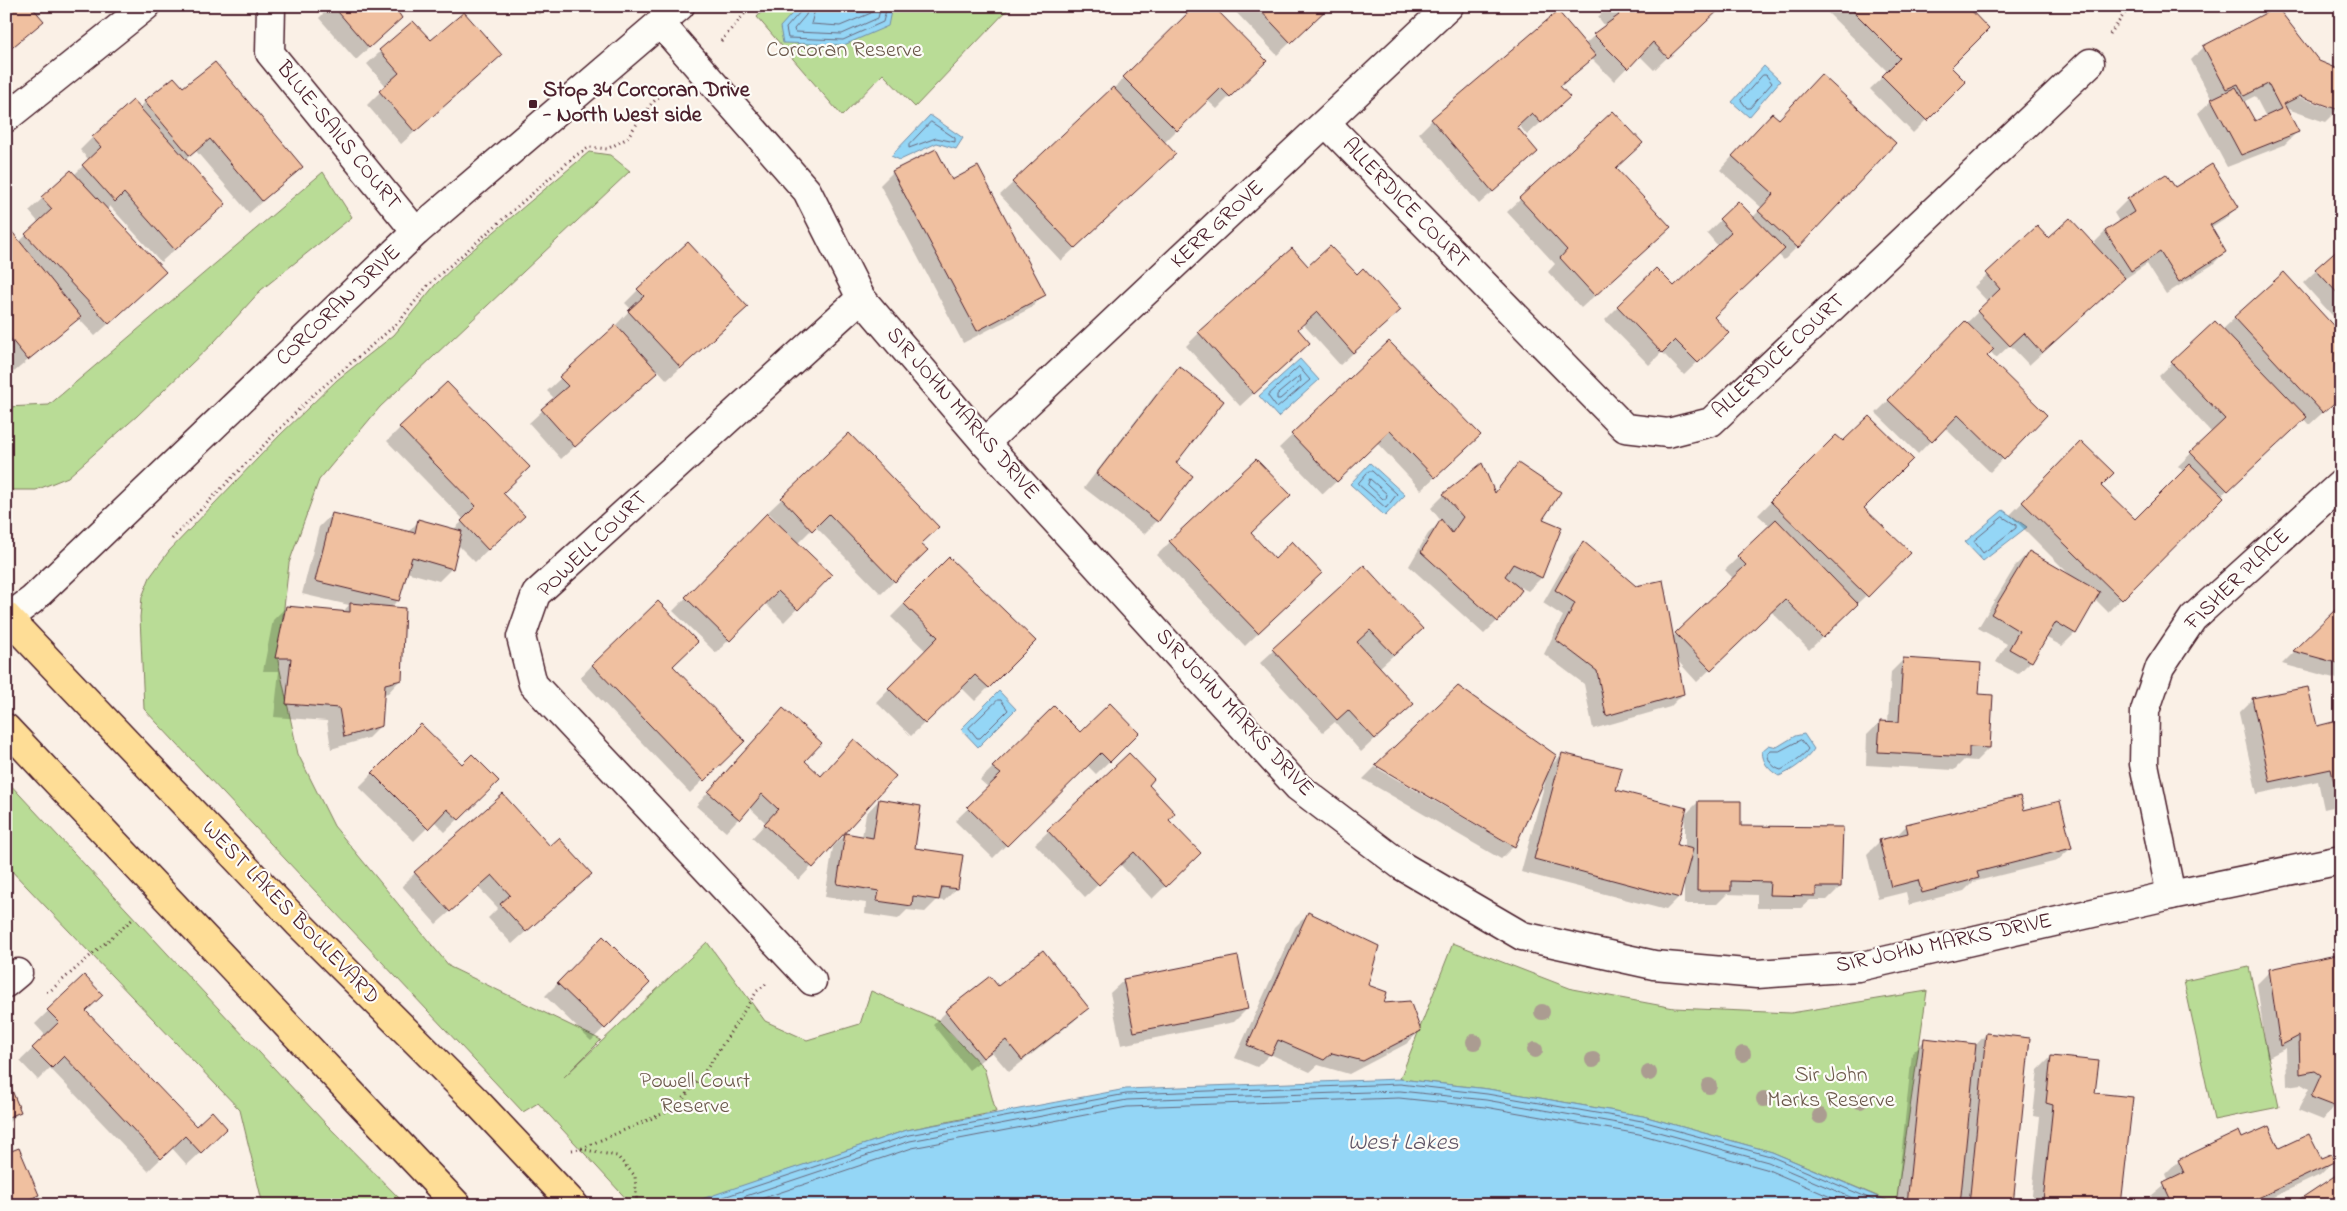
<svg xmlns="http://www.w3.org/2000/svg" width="2347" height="1211" font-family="'Indie Flower',sans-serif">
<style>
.green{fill:#b9dc96;stroke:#827e60}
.water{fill:#94d6f6;stroke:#768da5}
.shadow{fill:#0003;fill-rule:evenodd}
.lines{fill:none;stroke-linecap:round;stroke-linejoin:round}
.shore{stroke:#68687c;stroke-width:1}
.building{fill:#f0c0a0;stroke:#4a1f2b}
.minor-casing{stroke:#4a1f2b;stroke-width:31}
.major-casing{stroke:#4a1f2b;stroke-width:31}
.path{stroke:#4a1f2b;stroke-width:3;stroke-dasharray:1 4;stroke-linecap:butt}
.minor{stroke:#fdfcf7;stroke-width:28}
.major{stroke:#fedd96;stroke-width:28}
.tree{fill:#ab9c91}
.poi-dot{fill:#4a1f2b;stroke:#fdfcf7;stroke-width:2}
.labels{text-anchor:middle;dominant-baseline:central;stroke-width:4.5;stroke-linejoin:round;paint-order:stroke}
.park-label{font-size:22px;fill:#6b584b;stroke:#fdfcf7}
.poi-label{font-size:22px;font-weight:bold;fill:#4a1f2b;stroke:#fdfcf7;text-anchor:start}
.street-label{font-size:22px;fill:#4a1f2b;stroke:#fdfcf7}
.water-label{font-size:24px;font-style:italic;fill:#605668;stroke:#fdfcf7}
</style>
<rect width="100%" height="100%" fill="#faf0e6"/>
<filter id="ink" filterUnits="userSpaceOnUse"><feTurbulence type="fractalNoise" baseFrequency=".02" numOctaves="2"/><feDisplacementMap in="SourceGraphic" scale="10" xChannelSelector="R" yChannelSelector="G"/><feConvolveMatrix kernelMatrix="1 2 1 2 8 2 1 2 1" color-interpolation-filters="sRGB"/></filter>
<g filter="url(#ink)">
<g class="green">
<path d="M767 6H1011L915 107 883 74 842 116 757 17Z"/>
<path d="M589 152 610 155 630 171 380 407 319 480 289 563 278 661 298 754 334 826 450 967 601 1040 564 1077 707 942 765 1021 807 1040 860 1024 871 991 938 1020 984 1068 996 1112 907 1130 686 1205H632L538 1103 523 1112 144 709 140 617 142 597 150 577 169 551 280 435 337 380 394 335 435 285 463 258Z"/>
<path d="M323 172 352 217 261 290 215 341 137 416 68 477 36 490H6V407L49 405Z"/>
<path d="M6 780 326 1124 406 1205H263L240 1110 6 865Z"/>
<path d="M1453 943 1572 989 1674 1008 1791 1013 1927 991 1896 1204 1772 1152 1643 1116 1488 1089 1400 1079Z"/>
<path d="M2249 967 2279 1107 2214 1120 2184 981Z"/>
</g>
<g class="water">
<path d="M799 6H892L888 26 844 45 783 43 780 27Z"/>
<path d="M1764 66 1780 81 1749 117 1732 102Z"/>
<path d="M930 115 963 138 956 149 937 143 900 160 891 156Z"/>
<path d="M1300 359 1319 380 1278 417 1259 396Z"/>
<path d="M1370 463 1405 495 1385 516 1350 484Z"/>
<path d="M2003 510 2027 527 1983 561 1965 542Z"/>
<path d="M999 691 1016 709 978 747 961 729Z"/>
<path d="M1804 734 1814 749C1807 760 1792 771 1779 776 1769 770 1763 764 1762 751L1769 745 1777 747 1795 736Z"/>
<path d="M1400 1079 1488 1089 1643 1116 1772 1152 1897 1205H684L907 1130 1126 1089Z"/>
</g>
<g class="shadow">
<path d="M6 6H49L38 15 42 20 6 53Z"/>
<path d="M331 6H393L387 31 356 60 319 18Z"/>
<path d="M531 6H550L539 15Z"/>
<path d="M1197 6 1265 61 1217 109 1207 100 1164 143 1161 167 1061 261 1000 195 1113 89Z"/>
<path d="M1236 6H1329L1277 55 1233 9Z"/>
<path d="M1609 6H1722L1654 70 1639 55 1614 81 1592 59 1560 87 1568 97 1555 110 1527 135 1519 125 1516 128 1537 152 1479 204 1419 133 1432 120 1584 45 1605 26 1598 17Z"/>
<path d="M1830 6H1965L1950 67 1964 82 1913 133 1870 89 1888 72 1826 11Z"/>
<path d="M413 22 431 42 487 68 401 144 367 105 386 86 367 64Z"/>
<path d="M2204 47 2318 62 2341 71V93L2338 109 2325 122 2285 108 2297 132 2284 145 2227 167 2198 113 2212 100 2191 60ZM2294 93 2330 105V108L2293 95ZM2255 96 2266 117 2255 123 2243 102Z"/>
<path d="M183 89 301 167 249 213 196 151 185 160 225 204 161 262 110 206 106 210 151 285 95 336 78 318 14 372 6 362V232L19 242 39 223 29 211 71 172 74 175 89 160 80 150 93 137 139 109 145 102Z"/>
<path d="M1613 113 1615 168 1656 240 1581 308 1548 272 1555 264 1507 212Z"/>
<path d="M1759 127 1797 247 1784 260 1778 254 1712 318 1714 346 1684 375 1662 352 1649 365 1605 320 1656 269 1674 288 1718 246 1707 233 1738 203 1752 218 1762 208 1720 170Z"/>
<path d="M893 172 951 182 1044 295 1031 308 963 343 880 185Z"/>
<path d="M2166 175 2175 189 2237 207 2224 220 2210 229 2225 252 2212 265 2166 294 2147 264 2120 282 2029 365 2010 345 1996 358 1990 351 1985 357 2046 415 1990 472 1944 427 1918 454 1876 413 1988 302 1974 287 2037 228 2048 240 2093 244 2105 232 2120 223 2114 213 2127 200Z"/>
<path d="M2341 247V325L2303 283Z"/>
<path d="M1308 268 1357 276 1400 310 1340 365 1303 324 1297 329 1295 355 1240 406 1186 346 1199 333Z"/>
<path d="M638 290 734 320 667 380 658 370 561 459 529 423 555 399 547 391 617 326 616 325 631 309 625 303Z"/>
<path d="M2235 318 2341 396 2309 425 2303 418 2221 496 2108 612 2095 599 2075 633 2062 646 2045 637 2031 661 2018 674 1996 662 2007 644 1978 628 2016 565 2029 552 2071 576 2010 515 2081 443 2099 486 2135 521 2184 472 2178 466 2212 433 2159 376 2215 322 2222 330Z"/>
<path d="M1389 342 1466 448 1421 490 1377 443 1323 494 1279 448Z"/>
<path d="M1179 368 1175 463 1157 521 1144 534 1084 488 1166 381Z"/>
<path d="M400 428 502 493 510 528 475 562 458 545 452 568 439 581 406 572 398 600 390 608 401 679 388 693 383 694 381 725 368 738 331 749 327 721 274 717 279 671H263L273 620 286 607 342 613 349 605 302 594 319 527 332 514 407 533 419 521 453 530 464 520 387 441Z"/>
<path d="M849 435 920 544 913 563 881 594 815 526 797 544 830 575 784 622 765 603 716 653 673 611 767 515 777 525 779 523 768 512Z"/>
<path d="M1836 436 1863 508 1910 553 1809 650 1771 611 1697 682 1677 660 1683 694 1670 707 1593 729 1584 684 1544 654 1563 616 1543 603 1570 556 1583 543 1672 638 1734 579 1725 570 1770 526 1758 515Z"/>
<path d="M1518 465 1542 519 1560 527 1541 578 1528 591 1514 584 1520 590 1497 621 1484 634 1409 566 1428 534 1441 521 1431 508 1444 495 1494 493Z"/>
<path d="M1249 534 1275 560 1307 586 1245 646 1157 555 1170 542Z"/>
<path d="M949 558 1034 641 975 701 961 687 911 736 876 702 926 651 891 617Z"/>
<path d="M1364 567 1408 642 1379 668 1412 704 1361 752 1335 722 1323 732 1260 663Z"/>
<path d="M2339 607 2341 609V680L2282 664Z"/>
<path d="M1904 659 1978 695 1989 748 1976 761 1964 760 1954 770 1866 765 1867 735 1880 722H1888L1891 672Z"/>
<path d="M592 665 671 666 730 754 690 793 580 678Z"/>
<path d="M2307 689 2316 727 2341 722V805L2324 809 2318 781 2257 794 2239 713 2252 700Z"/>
<path d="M1054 707 1080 734 1138 733 1096 774 1087 765 993 858 955 821 989 788 980 780Z"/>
<path d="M770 723 803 761 820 777 894 776 799 880 752 838 766 823 749 807 726 832 696 806Z"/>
<path d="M421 725 462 766 497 781 445 832 434 821 414 841 359 787Z"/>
<path d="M1562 754 1614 791 1676 846 1685 849V815L1698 802 1840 887 1827 900H1810L1801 908H1757V895L1727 894 1717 904H1684V881L1679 897 1666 910 1521 872 1546 779 1514 846 1501 859 1363 779 1375 767 1511 845 1551 766Z"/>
<path d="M1129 755 1167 820 1186 866 1152 899 1120 864 1085 897 1035 844Z"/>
<path d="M879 800 913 849 957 888 944 901 937 900 925 912 907 910 898 919 865 914 866 903 825 897 833 847 846 834 862 837 866 814Z"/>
<path d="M2023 812 2071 848 2057 861 1973 882 1964 891 1909 905 1906 892 1878 899 1867 854 1880 841 1894 838 1907 825Z"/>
<path d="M549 848 590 874 512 944 488 918 498 908 478 887 436 924 402 886 415 873Z"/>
<path d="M1308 914 1382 1004 1420 1031 1406 1044 1349 1074 1318 1065 1310 1072 1270 1054 1257 1067 1235 1058 1295 927Z"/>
<path d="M603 938 648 983 591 1041 545 996Z"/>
<path d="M2341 956V1103L2338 1102 2323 1120 2298 1110 2309 1089 2301 1084 2287 1086 2286 1048 2267 1058 2257 984 2270 971Z"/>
<path d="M84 976 85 1012 196 1128 213 1141 187 1165 172 1148 148 1171 50 1068 38 1080 20 1061 46 1036 35 1024Z"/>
<path d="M1124 980 1247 1009 1234 1022 1121 1045 1110 993Z"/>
<path d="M998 988 1087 1008 1074 1021 1009 1072 992 1052 969 1070 933 1025 946 1012Z"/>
<path d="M1986 1034 2012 1205H1896L1912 1053 1925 1040 1976 1045Z"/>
<path d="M2051 1057 2094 1094 2120 1205H2031L2040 1117 2033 1116 2038 1070Z"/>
<path d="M6 1079 19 1112 6 1125Z"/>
<path d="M2242 1140 2333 1162 2320 1175 2256 1205H2154L2151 1197 2169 1182 2166 1174 2179 1161Z"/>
<path d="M2339 1175 2341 1178V1205Z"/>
<path d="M38 1195 28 1205H6Z"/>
</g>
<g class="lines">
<g class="shore">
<path d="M802 6 801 11 786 28 788 38 843 40 883 22 887 6"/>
<path d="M808 6 806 15 794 29 795 32 842 34 878 18 881 6"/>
<path d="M816 6 811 24 840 26 871 13 873 6"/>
<path d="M1763 75H1766L1772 83 1750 108H1747L1741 100Z"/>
<path d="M931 122 955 138V142L936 138 909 148V145Z"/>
<path d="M1299 367 1310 380 1277 408 1268 396Z"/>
<path d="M1300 376 1301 381 1280 399H1277V395Z"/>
<path d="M1369 471H1372L1397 494 1386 508 1358 484Z"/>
<path d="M1370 479 1387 494 1386 499H1383L1368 485Z"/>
<path d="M2003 517 2016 525V528L1983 553 1974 541Z"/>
<path d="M998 700H1001L1008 710 980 738H977L969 728Z"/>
<path d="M1801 740 1808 749C1805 755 1787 767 1781 770 1773 768 1767 760 1768 753L1771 751H1779Z"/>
<path d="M700 1205 909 1135 1126 1094 1400 1084 1487 1094 1642 1121 1770 1156 1885 1205"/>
<path d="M719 1205 910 1141 1127 1100 1400 1091 1486 1100 1640 1127 1768 1162 1869 1205"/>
<path d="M743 1205 912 1148 1127 1107 1399 1098 1485 1107 1639 1134 1766 1169 1849 1205"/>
</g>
</g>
<g class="building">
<path d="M6 6H31L44 21 8 51 6 49Z"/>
<path d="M333 6H394L402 18 369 48Z"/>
<path d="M1195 6H1213L1267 61 1230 97 1221 88 1177 131 1123 77Z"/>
<path d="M1256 6H1330L1291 43Z"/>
<path d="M1613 6H1723L1668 58 1653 42 1628 69 1593 34 1619 15Z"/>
<path d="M1848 6H1967L1989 29 1951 67 1966 82 1927 121 1882 76 1900 58Z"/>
<path d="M2277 7 2319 61 2341 70 2339 110 2300 96 2284 104 2299 132 2241 155 2211 99 2236 87 2255 121 2281 109 2268 84 2244 96 2238 84 2226 89 2203 46Z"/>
<path d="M1558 11 1596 56 1560 86 1570 97 1541 123 1532 113 1517 127 1538 152 1493 192 1431 119Z"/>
<path d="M464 12 502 55 415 132 379 91 399 73 379 50 413 21 431 40Z"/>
<path d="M215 62 303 167 262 201 210 139 190 156 144 101 174 77 183 87Z"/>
<path d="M1821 74 1896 143 1798 248 1758 211 1774 194 1732 156 1772 113 1779 119Z"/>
<path d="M1113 87 1176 154 1075 248 1012 182Z"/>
<path d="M133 100 226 204 175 250 124 193 115 202 82 165 101 147 92 137Z"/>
<path d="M1613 111 1643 143 1616 168 1671 227 1595 296 1560 258 1567 250 1519 198Z"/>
<path d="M936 149 952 180 978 166 1046 295 977 331 892 171Z"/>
<path d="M2212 164 2239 207 2210 225 2226 252 2179 282 2160 252 2131 271 2105 231 2134 212 2127 199 2166 174 2175 187Z"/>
<path d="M71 170 166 272 109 324 25 234 52 209 41 197Z"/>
<path d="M1738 201 1785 249 1714 317 1729 333 1698 363 1675 340 1662 353 1617 306 1656 268 1674 286 1731 232 1719 219Z"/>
<path d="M2070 218 2125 278 2042 353 2024 333 2010 346 1977 311 2000 289 1986 273 2037 226 2048 238Z"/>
<path d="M9 228 81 317 28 360 6 333V231Z"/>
<path d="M688 242 748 307 681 368 628 311 644 296 637 289Z"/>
<path d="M1330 246 1357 274 1363 268 1401 310 1353 353 1317 312 1298 329 1310 343 1254 394 1198 332 1292 248 1308 266Z"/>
<path d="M2341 246V297L2315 269Z"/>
<path d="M2284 272 2341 334V397L2323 413 2234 317Z"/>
<path d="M1965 321 1994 349 1987 356 2047 415 2004 460 1958 415 1932 442 1888 400Z"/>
<path d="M2215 321 2307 417 2228 491 2190 452 2225 419 2171 362Z"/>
<path d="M616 325 658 372 575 447 541 409 568 386 559 377Z"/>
<path d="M1389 341 1481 435 1435 478 1390 431 1337 482 1291 434Z"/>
<path d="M1179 366 1224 401 1176 463 1193 476 1158 522 1096 474Z"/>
<path d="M447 382 530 467 503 493 525 516 488 550 461 521 476 506 399 427Z"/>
<path d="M1869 416 1913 459 1864 508 1911 553 1868 597 1770 501 1836 435 1843 441Z"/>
<path d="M849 433 939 527 921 544 928 550 895 582 829 514 812 531 781 498Z"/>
<path d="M2081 441 2114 473 2101 486 2135 519 2190 464 2224 497 2122 600 2022 502Z"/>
<path d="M1256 459 1291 495 1251 533 1275 559 1292 541 1322 573 1258 633 1169 541Z"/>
<path d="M1482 463 1495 493 1518 463 1561 492 1543 519 1562 527 1542 578 1513 564 1505 576 1522 590 1498 622 1421 552 1441 519 1452 533 1463 517 1443 494Z"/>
<path d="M332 513 415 533 418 519 462 531 453 569 412 557 399 601 315 581Z"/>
<path d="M767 513 832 575 798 610 778 591 730 641 685 597Z"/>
<path d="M1776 519 1858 604 1823 638 1785 599 1711 670 1675 633 1746 565 1737 556Z"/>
<path d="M1583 541 1636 586 1663 580 1684 694 1606 716 1597 671 1556 640 1575 603 1555 590Z"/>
<path d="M2029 551 2100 592 2076 634 2056 622 2032 662 2009 649 2019 631 1991 614Z"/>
<path d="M949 557 1036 641 989 688 975 675 925 724 888 688 938 637 903 603Z"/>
<path d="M1364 565 1423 629 1394 655 1370 630 1357 642 1414 704 1375 739 1348 710 1337 720 1272 649Z"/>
<path d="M658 601 698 642 673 666 745 741 704 781 592 665Z"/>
<path d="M350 603 405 608 402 680 385 684 382 726 344 737 339 708 286 704 291 658H275L286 606 350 612Z"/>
<path d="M2339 606 2341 607V664L2293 651Z"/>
<path d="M1903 658 1981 663 1979 694 1993 695 1990 748 1969 747V757L1878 752 1880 721 1899 722Z"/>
<path d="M1458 686 1556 755 1515 847 1375 765Z"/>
<path d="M2308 687 2317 726 2341 720V796H2337L2331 769 2270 782 2252 698Z"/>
<path d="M1110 703 1139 733 1110 762 1101 753 1007 846 967 807 1001 774 992 767 1054 706 1080 732Z"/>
<path d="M783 708 822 743 805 761 821 776 854 739 896 776 813 868 764 824 778 809 762 794 740 820 708 792Z"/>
<path d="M421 724 462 764 472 754 499 781 459 820 447 809 428 829 372 773Z"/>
<path d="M1129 753 1154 779 1149 785 1175 813 1169 820 1201 853 1166 887 1134 852 1099 885 1047 830Z"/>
<path d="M1562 753 1622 768 1616 790 1687 808 1677 845 1693 849 1680 898 1534 859Z"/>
<path d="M503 794 550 846 559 838 592 874 526 932 500 904 510 895 492 875 450 912 414 872Z"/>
<path d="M2020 796 2024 810 2060 801 2072 848 1977 872 1979 878 1922 893 1918 880 1891 887 1879 840 1908 833 1906 824Z"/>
<path d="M879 799 921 806 915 848 963 855 958 889 942 887 939 900 913 896 912 906 877 901 879 891 837 884 845 833 873 838Z"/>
<path d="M1698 801H1741V826L1843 827 1841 887H1816V896L1769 895 1770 882 1731 881V891H1697Z"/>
<path d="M1308 912 1379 946 1368 985 1387 992 1384 1003 1410 1001 1421 1031 1363 1061 1332 1053 1324 1060 1278 1040 1271 1055 1247 1045Z"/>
<path d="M603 936 650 983 605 1029 557 983Z"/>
<path d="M1043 950 1089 1008 1022 1060 1006 1040 983 1058 945 1011 990 976 998 986Z"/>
<path d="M2341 954V1100L2337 1107 2311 1097 2321 1075 2315 1071 2300 1074 2299 1036 2280 1046 2269 969Z"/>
<path d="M1238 956 1248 1009 1134 1032 1123 979Z"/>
<path d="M84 975 103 995 86 1011 196 1126 212 1111 227 1128 201 1153 185 1136 161 1159 64 1056 52 1068 32 1048 59 1022 47 1010Z"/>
<path d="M1986 1033 2030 1038 2013 1205H1969Z"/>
<path d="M1924 1038 1976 1044 1960 1205 1907 1204Z"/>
<path d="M2051 1056 2099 1061 2095 1093 2133 1097 2121 1205H2084L2043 1201 2053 1105 2046 1103Z"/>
<path d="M6 1076 21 1112 6 1118Z"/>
<path d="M2269 1126 2279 1148 2309 1134 2321 1158 2331 1154 2335 1162 2243 1205H2173L2163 1183 2184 1173 2178 1160 2239 1131 2242 1138Z"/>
<path d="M19 1148 39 1195 16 1205H6V1153Z"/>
<path d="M2339 1173 2341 1205H2291Z"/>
</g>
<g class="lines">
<defs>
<g id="minor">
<path d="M271 6 270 53 416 232"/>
<path d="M661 24 807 191 861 298 985 443 1298 787 1402 866 1522 936 1654 965 1757 974 1858 967 2171 895 2341 860"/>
<path d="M6 118 146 6"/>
<path d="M1326 123 1625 428 1668 433 1711 422 2090 63"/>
<path d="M985 443 1449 6"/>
<path d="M8 618 32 600 416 232 680 6"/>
<path d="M2171 895 2144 764 2145 711 2160 667 2193 618 2341 484"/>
<path d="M812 981 533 684 521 637 536 594 861 298"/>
<path d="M6 983 18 973"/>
</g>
<g id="major">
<path d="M6 616 299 924 477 1102 574 1205"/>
<path d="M6 728 457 1205"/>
</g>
</defs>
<use href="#minor" class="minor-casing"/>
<use href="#major" class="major-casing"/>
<g class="path">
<path d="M2110 34 2130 6"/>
<path d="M721 41 751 6"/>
<path d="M172 539 311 397 398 323 429 284 575 156 590 147 607 149 626 139 652 103 670 87"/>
<path d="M47 991H50L134 918"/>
<path d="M581 1149 617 1156 635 1176 637 1205"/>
<path d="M572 1150 580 1149 676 1108 708 1067 757 991 766 984"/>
</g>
<use href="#minor" class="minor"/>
<use href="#major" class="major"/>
</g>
<g class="tree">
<circle cx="1542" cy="1012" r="8"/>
<circle cx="1474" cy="1042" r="8"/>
<circle cx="1535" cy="1050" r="8"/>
<circle cx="1743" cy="1054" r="8"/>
<circle cx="1593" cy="1060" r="8"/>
<circle cx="1649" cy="1073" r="8"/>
<circle cx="1709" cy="1086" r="8"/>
<circle cx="1764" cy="1099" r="8"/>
<circle cx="1860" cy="1101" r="8"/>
<circle cx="1820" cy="1116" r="8"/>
</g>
</g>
<rect class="poi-dot" x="528" y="99" width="10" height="10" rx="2.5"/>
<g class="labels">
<g class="park-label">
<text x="844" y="51">Corcoran Reserve</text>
<text x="1831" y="1076">Sir John<tspan x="1831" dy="25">Marks Reserve</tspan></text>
<text x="695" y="1082">Powell Court<tspan x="695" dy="25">Reserve</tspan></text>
</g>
<g class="poi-label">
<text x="543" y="91">Stop 34 Corcoran Drive<tspan x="543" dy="25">- North West side</tspan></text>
</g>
<g class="street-label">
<text transform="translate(338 136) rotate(51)">BLUE-SAILS COURT</text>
<text transform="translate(1405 204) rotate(46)">ALLERDICE COURT</text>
<text transform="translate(1218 225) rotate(-43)">KERR GROVE</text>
<text transform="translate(339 306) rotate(-44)">CORCORAN DRIVE</text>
<text transform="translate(1779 357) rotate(-43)">ALLERDICE COURT</text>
<text transform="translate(962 414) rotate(49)">SIR JOHN MARKS DRIVE</text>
<text transform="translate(593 545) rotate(-44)">POWELL COURT</text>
<text transform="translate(2238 580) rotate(-44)">FISHER PLACE</text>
<text transform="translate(1234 713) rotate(47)">SIR JOHN MARKS DRIVE</text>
<text transform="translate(290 913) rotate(46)">WEST LAKES BOULEVARD</text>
<text transform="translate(1944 944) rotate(-12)">SIR JOHN MARKS DRIVE</text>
</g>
<g class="water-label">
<text x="1403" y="1143">West Lakes</text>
</g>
</g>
<rect width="2347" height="1211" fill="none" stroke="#fdfcf7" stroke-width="25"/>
<rect x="12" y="12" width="2322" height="1186" fill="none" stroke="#4a1f2b" stroke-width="2" filter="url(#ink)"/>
</svg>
